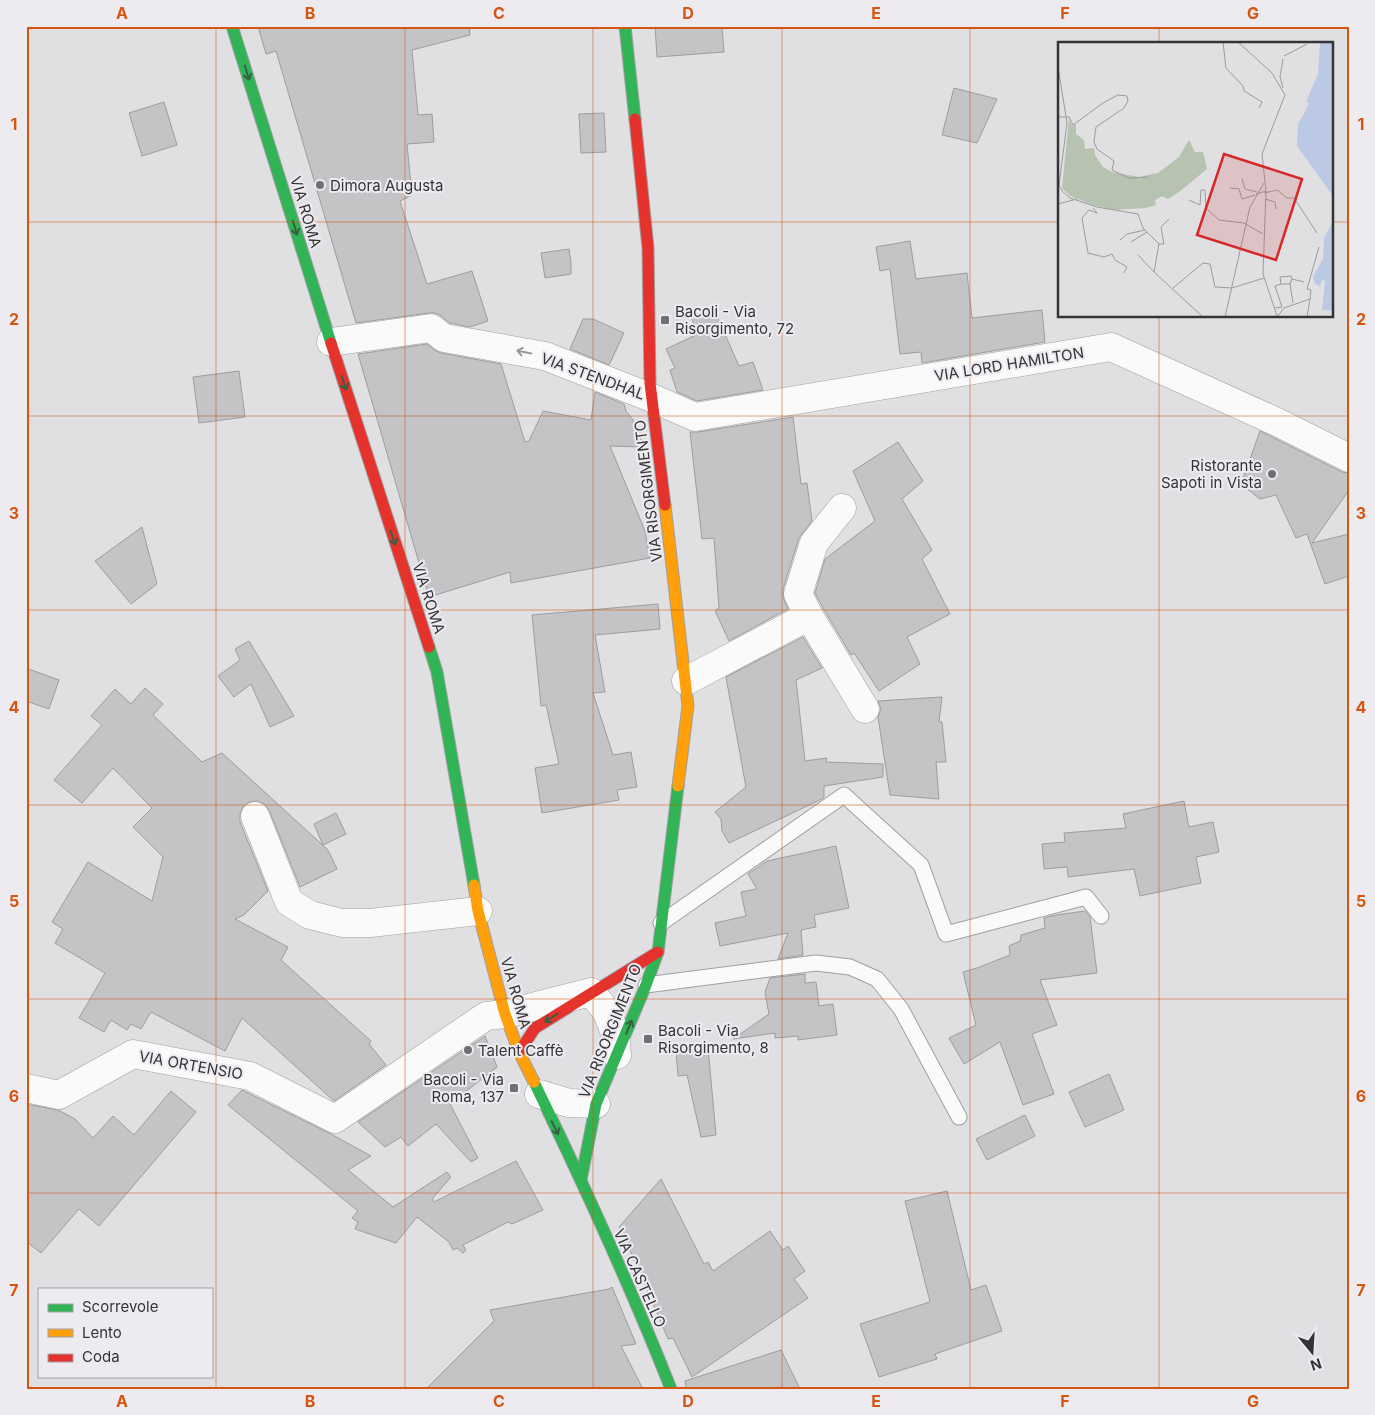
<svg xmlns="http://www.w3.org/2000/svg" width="1375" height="1415" font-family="Inter,sans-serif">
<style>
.building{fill:#c4c4c6;stroke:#9d9d9f}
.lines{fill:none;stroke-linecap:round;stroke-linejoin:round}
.lane-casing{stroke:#a09fa1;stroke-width:17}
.street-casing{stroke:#a09fa1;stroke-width:29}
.fast-casing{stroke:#a09fa1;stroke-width:13}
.slow-casing{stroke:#a09fa1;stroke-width:13}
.jam-casing{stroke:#a09fa1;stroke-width:13}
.lane{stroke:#fafafb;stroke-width:15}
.street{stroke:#fafafb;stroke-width:28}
.fast{stroke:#30b455;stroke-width:11}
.slow{stroke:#ff9f0a;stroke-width:11}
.jam{stroke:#e5322d;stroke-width:11}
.oneway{stroke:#336141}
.oneway2{stroke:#979798}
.grid{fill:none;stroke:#d65510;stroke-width:1;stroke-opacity:0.55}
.poi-dot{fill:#707072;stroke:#edebf0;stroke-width:2}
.labels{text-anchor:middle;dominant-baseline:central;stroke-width:4;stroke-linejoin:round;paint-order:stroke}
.poi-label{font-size:15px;fill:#343436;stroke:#edebf0;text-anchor:start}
.street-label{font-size:15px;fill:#343436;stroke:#edebf0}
.inset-road{fill:none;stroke:#9b9b9d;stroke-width:1}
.view{fill:#d62828;fill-opacity:0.15;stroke:#d62828;stroke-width:2.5}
.inset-edge{fill:none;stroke:#343436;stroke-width:2.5}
.neatline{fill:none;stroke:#d65510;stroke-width:2}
.grid-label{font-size:16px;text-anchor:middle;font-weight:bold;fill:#d65510}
</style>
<rect width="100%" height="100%" fill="#e0dfe2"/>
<g class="building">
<path d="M258 26H469L470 35 412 50 418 115 432 114 434 142 407 144 412 195 400 201 427 284 472 271 488 321 470 327 450 323 440 315 435 313H429L356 323 276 51 266 54Z"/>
<path d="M655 26H722L724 52 657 57Z"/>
<path d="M954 88 997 99 977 143 942 135Z"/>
<path d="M164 102 177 145 142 156 129 113Z"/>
<path d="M604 113 606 152 581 153 579 114Z"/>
<path d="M910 241 916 279 967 273 972 318 1042 310 1045 342 922 363 921 352 900 354 890 269 880 271 876 247Z"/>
<path d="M569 249 571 263V274L545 278 541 253Z"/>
<path d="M713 307 739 366 753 362 763 390 697 401 677 392 670 370 675 368 666 349 698 334 691 317Z"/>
<path d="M583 319H593L624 333 609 365 570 349Z"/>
<path d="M427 344 434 350 441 353 501 364 525 442 529 441 543 411 591 420 595 392 624 404 626 411 637 425V430L640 431 642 447 610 446 645 531 650 558 511 583 510 572 429 597 358 354Z"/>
<path d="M239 371 245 417 199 423 193 377Z"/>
<path d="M793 417 801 484 807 483 812 521 799 538 783 589 784 600 788 609 729 641 715 611 719 608 714 538 702 539 690 432H698Z"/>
<path d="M1260 431 1342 472 1349 473V490L1312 543 1349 534V576L1325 584 1307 534 1296 538 1276 495 1260 499 1241 484Z"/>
<path d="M898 442 923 481 902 499 932 550 922 559 950 614 907 637 920 664 879 691 854 653 851 655 823 608 815 593 825 559 875 521 853 471Z"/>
<path d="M142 527 157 584 131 604 95 561Z"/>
<path d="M658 604 660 629 595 635 605 692 593 693 613 755 631 752 637 787 617 790 619 800 542 813 535 768 559 764 546 705 541 706 532 615Z"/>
<path d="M803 637 822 668 796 680 805 761 827 758 826 762 883 764V777L824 786V797L822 799 729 843 722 831 721 819 715 812 746 787 726 677Z"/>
<path d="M249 641 294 716 270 727 251 684 234 697 218 676 240 660 235 649Z"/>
<path d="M26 668 59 680 49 709 26 701Z"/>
<path d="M145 688 163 704 153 715 202 762 222 753 328 850 337 869 300 887 269 810 264 804 257 801 249 802 243 807 240 814V822L268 891 244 915 235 919 288 947 281 960 371 1041 369 1044 386 1065 334 1101 242 1018 225 1051 151 1012 141 1029 131 1024 127 1030 111 1020 104 1032 79 1018 105 973 55 943 63 929 52 922 88 862 152 901 163 857 133 827 152 808 113 768 82 803 54 780 102 725 91 716 115 689 131 704Z"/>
<path d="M942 697 939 722H942L946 762H936L939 799 890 795 878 717 881 709 878 701Z"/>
<path d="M1184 801 1189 827 1213 822 1219 852 1196 857 1201 883 1140 896 1134 869 1068 877 1067 867 1044 869 1042 844 1065 842 1064 833 1126 828 1123 814Z"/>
<path d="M336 813 346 834 323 845 314 824Z"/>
<path d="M836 846 849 908 814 915 816 927 801 930 803 955 778 959 788 933 720 946 715 923 746 916 741 892 757 889 748 874 767 861Z"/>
<path d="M1085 911 1090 917 1097 973 1040 980 1057 1025 1032 1034 1054 1094 1023 1105 1000 1042 964 1064 949 1038 976 1025 963 972 977 968 1010 955 1009 946 1020 941 1021 935 1045 928 1044 918 1056 915Z"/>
<path d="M805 974V983L816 982 819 1006 833 1004 837 1035 798 1040V1036L775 1038V1033L733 1039 769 1014 765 992 770 978Z"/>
<path d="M485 1036 497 1067 450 1104 478 1158 471 1162 436 1124 408 1146 401 1137 385 1147 358 1122Z"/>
<path d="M708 1048 716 1135 701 1137 687 1075 678 1076 676 1051Z"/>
<path d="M1109 1074 1124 1110 1085 1127 1069 1092Z"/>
<path d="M242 1090 331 1134 371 1156 348 1170 393 1207 447 1172 451 1177 432 1199 434 1202 516 1161 543 1210 512 1224 508 1222 463 1245 466 1250 463 1253 457 1248 453 1250 449 1242 417 1217 396 1243 355 1229 358 1222 352 1218 358 1211 228 1105Z"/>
<path d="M171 1091 196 1112 99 1226 79 1209 41 1253 26 1241V1104L58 1110 75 1119 93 1138 113 1116 134 1135Z"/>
<path d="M1025 1115 1035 1136 987 1160 976 1139Z"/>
<path d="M661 1179 704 1264 708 1262 713 1271 770 1231 783 1250 788 1246 805 1271 794 1279 808 1298 692 1377 673 1338 668 1339 639 1270 619 1227Z"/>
<path d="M947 1191 971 1290 986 1285 1002 1331 935 1354 937 1359 879 1377 860 1324 930 1302 905 1201Z"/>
<path d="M612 1287 636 1344 621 1346 643 1389H426L494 1321 490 1310 609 1289Z"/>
<path d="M781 1350 800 1389H686L685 1381Z"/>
</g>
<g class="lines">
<defs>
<g id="lane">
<path d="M661 923 844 795 921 865 946 934 1086 897 1101 916"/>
<path d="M646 985 816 963 850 967 877 979 901 1009 959 1117"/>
</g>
<g id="street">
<path d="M331 342 431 328 444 338 545 356 652 398 695 417 1111 347 1277 422 1349 458"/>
<path d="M809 616 798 594 814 543 842 508"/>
<path d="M686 681 809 616 865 709"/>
<path d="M255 816 289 902 310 915 342 923H370L478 911"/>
<path d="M26 1088 59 1095 133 1054 250 1076 335 1119 486 1016 505 1014 591 992 607 1012 615 1033 617 1055"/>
<path d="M539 1094 569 1103 596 1104"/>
</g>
<g id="fast">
<path d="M232 26 331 343"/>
<path d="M625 26 635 119"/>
<path d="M429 647 437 672 474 885"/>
<path d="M534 1082C583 1183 630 1285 671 1389"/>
<path d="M581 1180 596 1104 646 985 658 952 678 786"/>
</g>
<g id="slow">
<path d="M665 505 688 706 678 786"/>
<path d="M474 885 478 911 505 1014 519 1052 534 1082"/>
</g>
<g id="jam">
<path d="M635 119 648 248 650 383 665 505"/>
<path d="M331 343 429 647"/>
<path d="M519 1052 535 1028 658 952"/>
</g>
</defs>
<use href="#lane" class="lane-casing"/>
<use href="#street" class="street-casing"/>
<use href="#fast" class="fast-casing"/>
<use href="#slow" class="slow-casing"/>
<use href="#jam" class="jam-casing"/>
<use href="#lane" class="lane"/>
<use href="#street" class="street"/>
<use href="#fast" class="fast"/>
<use href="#slow" class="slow"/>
<use href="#jam" class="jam"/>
</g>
<defs><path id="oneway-shaft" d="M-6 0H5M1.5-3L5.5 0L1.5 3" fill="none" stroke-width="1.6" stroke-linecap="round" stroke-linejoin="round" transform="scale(1.25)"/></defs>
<g class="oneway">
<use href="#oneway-shaft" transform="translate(247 73) rotate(73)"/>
<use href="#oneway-shaft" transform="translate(295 228) rotate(73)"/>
<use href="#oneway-shaft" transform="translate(344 383) rotate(72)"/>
<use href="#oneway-shaft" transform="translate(393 538) rotate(72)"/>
<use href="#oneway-shaft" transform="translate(551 1018) rotate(147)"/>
<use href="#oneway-shaft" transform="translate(629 1027) rotate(-67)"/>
<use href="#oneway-shaft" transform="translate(555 1128) rotate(64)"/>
</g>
<use class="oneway2" href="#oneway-shaft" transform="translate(524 352) rotate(-169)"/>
<path class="grid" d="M216 26V1389M405 26V1389M593 26V1389M782 26V1389M970 26V1389M1159 26V44M26 222H1059M1331 222H1349M1159 316V1389M26 416H1349M26 610H1349M26 805H1349M26 999H1349M26 1193H1349"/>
<g class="poi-dot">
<circle cx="320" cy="185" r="5"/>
<rect x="660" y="315" width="10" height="10" rx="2.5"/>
<circle cx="1272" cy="474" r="5"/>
<rect x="643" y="1034" width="10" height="10" rx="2.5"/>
<circle cx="468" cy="1050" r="5"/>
<rect x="509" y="1083" width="10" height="10" rx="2.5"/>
</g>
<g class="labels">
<g class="poi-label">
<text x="330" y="185">Dimora Augusta</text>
<text x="675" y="311">Bacoli - Via<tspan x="675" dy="17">Risorgimento, 72</tspan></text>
<text x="1262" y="465" text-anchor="end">Ristorante<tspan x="1262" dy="17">Sapoti in Vista</tspan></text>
<text x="658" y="1030">Bacoli - Via<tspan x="658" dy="17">Risorgimento, 8</tspan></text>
<text x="478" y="1050">Talent Caffè</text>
<text x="504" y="1079" text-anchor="end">Bacoli - Via<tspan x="504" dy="17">Roma, 137</tspan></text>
</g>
<g class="street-label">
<text transform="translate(306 212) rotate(73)">VIA ROMA</text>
<text transform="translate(1009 364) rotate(-9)">VIA LORD HAMILTON</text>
<text transform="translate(593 376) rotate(20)">VIA STENDHAL</text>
<text transform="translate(648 491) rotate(-97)">VIA RISORGIMENTO</text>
<text transform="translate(429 598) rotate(72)">VIA ROMA</text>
<text transform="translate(516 993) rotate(74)">VIA ROMA</text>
<text transform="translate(610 1031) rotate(-68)">VIA RISORGIMENTO</text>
<text transform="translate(191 1065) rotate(10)">VIA ORTENSIO</text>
<text transform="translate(640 1278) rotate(66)">VIA CASTELLO</text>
</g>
</g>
<g transform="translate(1058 42)">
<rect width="275" height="275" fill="#e0dfe2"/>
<path d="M11 77 14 84 18 82V92L26 98 27 107 36 106 37 113 45 125 54 130 81 135 100 131 121 115 131 98 137 110H145L149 127 121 150 110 157 104 154 97 158 98 163 88 166 55 168 35 163 12 154 4 146Z" fill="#b6c3b0"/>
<path d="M262 0H275V154L239 104 240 82 248 68 251 61 248 60 260 32ZM275 179V269L264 268 267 239 264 238 262 244 257 242 255 235 265 217 266 196Z" fill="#bbc9e5"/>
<path class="inset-road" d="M165 0 168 26 185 44 186 49 204 60 201 66M180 0 214 31 227 53 204 112 208 149 198 152M226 14 249 2M0 25 9 81 1 143 4 149 12 156 39 165 80 172 85 186 101 202 96 230 145 275M225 46 222 35 225 17M0 75H11L15 83 45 61 60 53 69 54 70 59 66 66 38 85 36 100 39 107 56 119 54 128 71 136 90 135M184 137 187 147 199 150M172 146 181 147 184 157 197 153M208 149 205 232 219 274M206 151 219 148 229 156H236L259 191M207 157 217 160 218 167M131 158 142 163 143 148H147L148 166 161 178 186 181 205 192M0 162 19 157M35 166 39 171 31 168 24 176 30 211 46 215 54 212 57 218 69 225 66 231M62 198 69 192 87 188M73 200 89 190M101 202H106L103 185 111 177M80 213 96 230M223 242 222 235 233 234 234 237M232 242 234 237 246 240M115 246 145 221 152 222 157 245 174 246 206 236M217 266 224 265 217 244 223 242H232L235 261M167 275 192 165 206 141M219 275 226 266 252 257 253 248 249 247 261 205M249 275 252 257"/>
<path class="view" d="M166 112 244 137 218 218 139 193Z"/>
<rect width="275" height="275" class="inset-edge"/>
</g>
<rect width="1375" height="1415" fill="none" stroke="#edebf0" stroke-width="55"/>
<rect x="38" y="1288" width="175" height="90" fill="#edebf0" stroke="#a3a2a6"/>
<rect x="48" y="1304" width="25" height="8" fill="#30b455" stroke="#a3a2a6"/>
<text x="82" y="1312" font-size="15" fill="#343436">Scorrevole</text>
<rect x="48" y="1329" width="25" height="8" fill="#ff9f0a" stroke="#a3a2a6"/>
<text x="82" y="1338" font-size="15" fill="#343436">Lento</text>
<rect x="48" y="1354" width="25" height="8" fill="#e5322d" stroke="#a3a2a6"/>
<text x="82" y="1362" font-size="15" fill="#343436">Coda</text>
<g transform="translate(1312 1352) rotate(162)" stroke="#edebf0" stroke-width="4" paint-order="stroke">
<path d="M0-4L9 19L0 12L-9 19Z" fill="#343436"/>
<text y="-8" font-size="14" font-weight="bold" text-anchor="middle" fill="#343436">N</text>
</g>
<rect x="28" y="28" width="1320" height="1360" class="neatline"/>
<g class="grid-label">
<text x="122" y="19">A</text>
<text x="310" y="19">B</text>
<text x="499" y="19">C</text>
<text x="688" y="19">D</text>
<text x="876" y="19">E</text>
<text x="1065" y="19">F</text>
<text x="1253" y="19">G</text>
<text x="14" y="130">1</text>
<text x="1361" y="130">1</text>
<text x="14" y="325">2</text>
<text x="1361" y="325">2</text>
<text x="14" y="519">3</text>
<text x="1361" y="519">3</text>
<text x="14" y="713">4</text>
<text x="1361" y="713">4</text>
<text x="14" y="907">5</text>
<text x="1361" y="907">5</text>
<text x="14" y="1102">6</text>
<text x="1361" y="1102">6</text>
<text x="14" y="1296">7</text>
<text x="1361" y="1296">7</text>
<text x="122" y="1407">A</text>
<text x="310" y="1407">B</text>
<text x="499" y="1407">C</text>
<text x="688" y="1407">D</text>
<text x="876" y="1407">E</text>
<text x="1065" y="1407">F</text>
<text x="1253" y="1407">G</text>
</g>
</svg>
